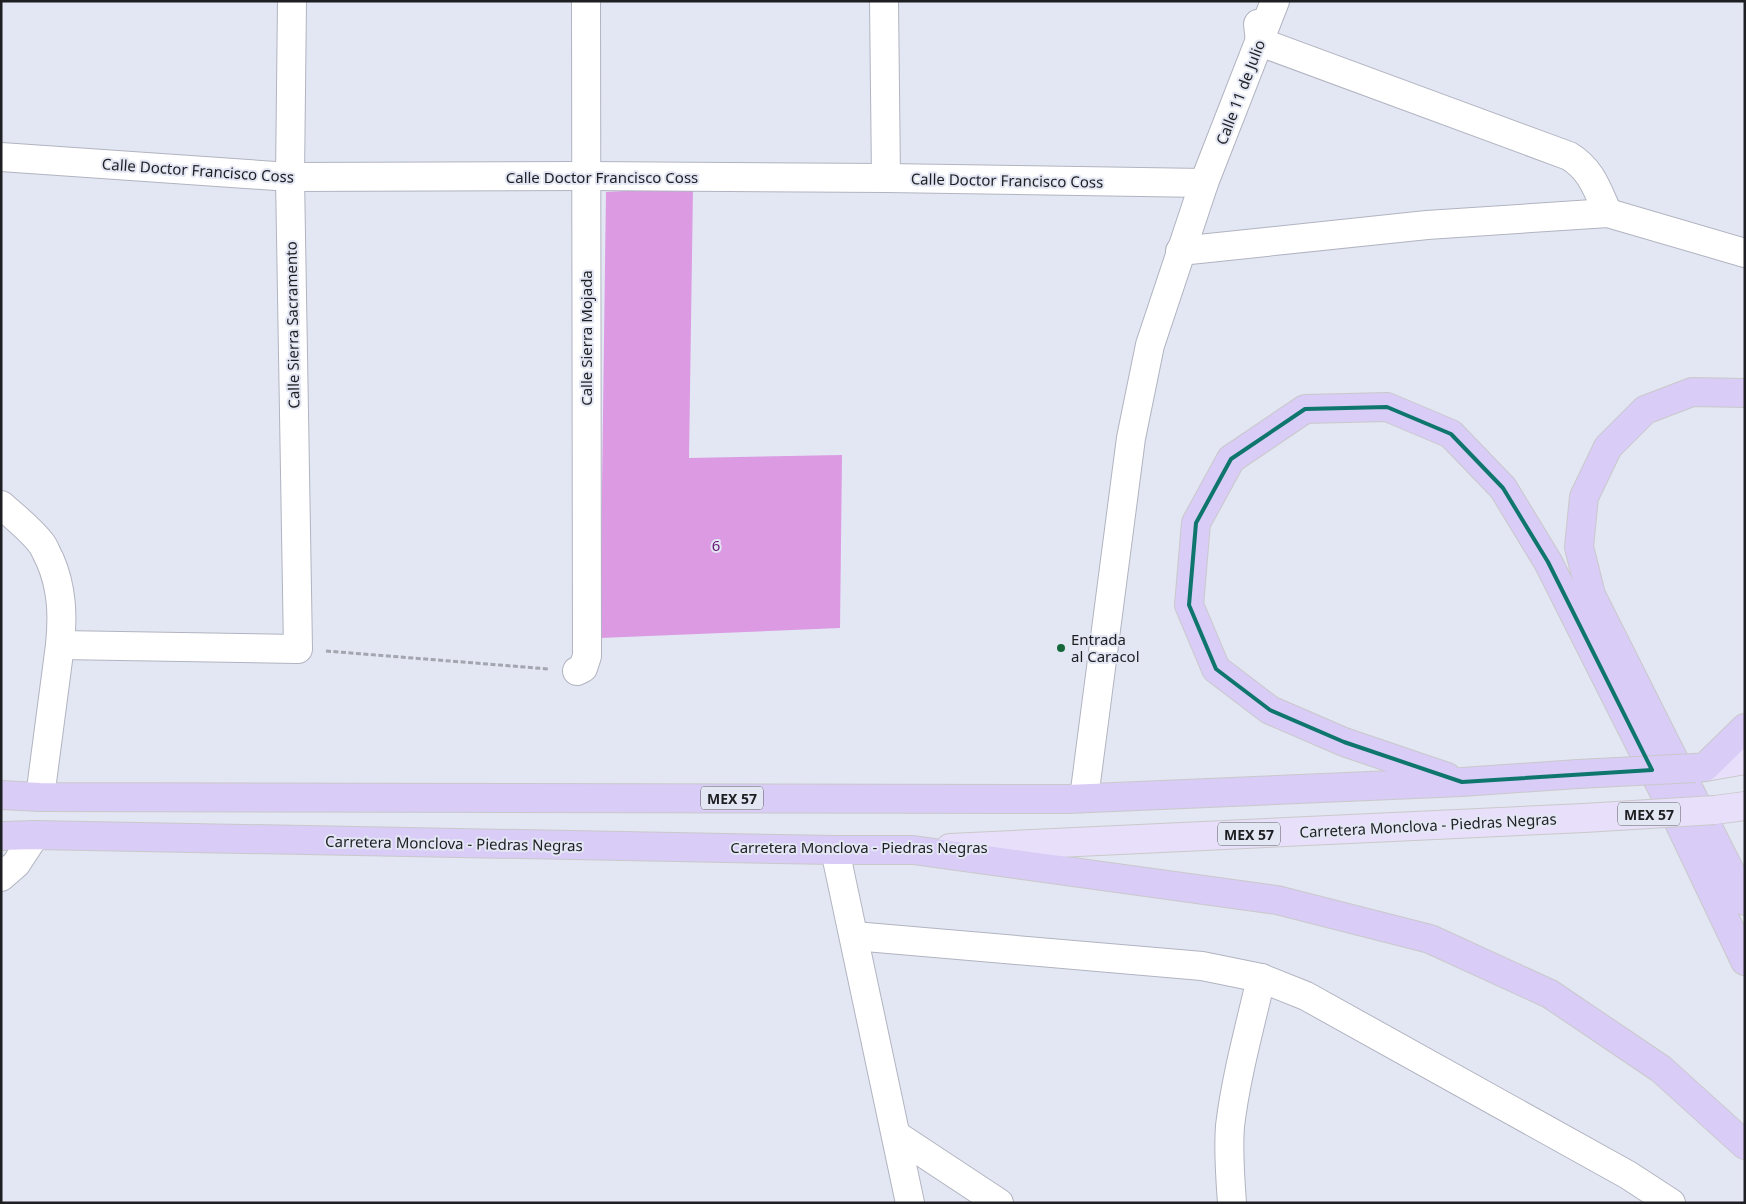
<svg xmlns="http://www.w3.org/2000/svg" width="1746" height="1204" font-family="'Noto Sans',sans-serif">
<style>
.green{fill:#db9ae2}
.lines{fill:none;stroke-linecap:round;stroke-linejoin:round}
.minor-casing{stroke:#b1b4c0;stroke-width:30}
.major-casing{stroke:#c9c9ca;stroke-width:30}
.highway-casing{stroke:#c9c9ca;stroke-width:30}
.path{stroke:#a3a5af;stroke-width:3;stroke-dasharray:5 2.5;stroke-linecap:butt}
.minor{stroke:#fff;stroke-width:28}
.major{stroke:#e8e0fa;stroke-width:28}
.highway{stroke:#d9ccf7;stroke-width:28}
.major-bridge-casing{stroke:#c9c9ca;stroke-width:30;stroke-linecap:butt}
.highway-bridge-casing{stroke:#c9c9ca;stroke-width:30;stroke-linecap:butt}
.major-bridge{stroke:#e8e0fa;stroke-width:28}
.highway-bridge{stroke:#d9ccf7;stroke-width:28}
.marked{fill:none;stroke:#0f766e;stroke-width:4;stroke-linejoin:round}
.poi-dot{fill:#146839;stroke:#e3e6f3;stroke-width:2}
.labels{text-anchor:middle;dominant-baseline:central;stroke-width:4;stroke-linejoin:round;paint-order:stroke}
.shield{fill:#e3e6f3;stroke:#595b61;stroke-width:1}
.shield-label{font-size:14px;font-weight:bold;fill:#1e1f23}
.street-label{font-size:15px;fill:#1e1f23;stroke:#e3e6f3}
.park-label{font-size:15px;fill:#671671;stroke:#e3e6f3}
.poi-label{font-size:15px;fill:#1e1f23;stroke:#e3e6f3;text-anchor:start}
</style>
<rect width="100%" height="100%" fill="#e3e6f3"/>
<path class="green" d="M693 187 689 458 842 455 840 628 600 638 606 192Z"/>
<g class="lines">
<defs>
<g id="minor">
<path d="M884 1 886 178"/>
<path d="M1258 24 1260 42 1569 156C1592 170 1597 190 1608 213"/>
<path d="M1 157 290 177 586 176 886 178 1204 183"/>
<path d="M1180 251 1427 225 1608 213 1745 253"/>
<path d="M1 505C15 517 30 529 41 543 45 548 47 555 50 560 62 588 63 615 60 645L40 797"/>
<path d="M60 645 298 649 290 177 292 1"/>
<path d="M577 671 583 668 587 656 586 1"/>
<path d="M1084 798 1131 438 1150 345 1204 183 1275 1"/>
<path d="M835 850 910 1203"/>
<path d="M1 877 16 864 35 835"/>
<path d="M854 936 1202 966 1261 978 1306 996 1628 1175 1671 1203"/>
<path d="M896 1135 999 1203"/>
<path d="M1232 1203C1230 1177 1228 1151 1230 1126 1236 1076 1250 1027 1261 978"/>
</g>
<g id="major">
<path d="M1705 767 1745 760"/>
<path d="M1715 810 1745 806"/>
<path d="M950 848 1584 818"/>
</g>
<g id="highway">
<path d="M1745 393 1692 392 1645 410 1608 447 1584 497 1579 547 1591 595 1745 901"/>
<path d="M1695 768 1705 767 1745 728"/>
<path d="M1447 777 1344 742 1270 710 1216 669 1189 605 1196 523 1231 459 1305 409 1387 407 1451 434 1503 488 1548 562 1675 814 1745 961"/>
<path d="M1 795 40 797 1068 799 1462 782 1578 774"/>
<path d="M1 836 35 835 835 850H913L1277 900 1430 939 1550 994 1661 1069 1745 1145"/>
</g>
</defs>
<use href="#minor" class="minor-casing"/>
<use href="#major" class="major-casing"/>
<use href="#highway" class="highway-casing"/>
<path class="path" d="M326 651 549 669"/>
<use href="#minor" class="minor"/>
<use href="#major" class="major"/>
<use href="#highway" class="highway"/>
<defs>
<path id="major-bridge" d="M1584 818 1715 810"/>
<path id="highway-bridge" d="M1578 774 1695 768"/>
</defs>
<use href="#major-bridge" class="major-bridge-casing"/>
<use href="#highway-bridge" class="highway-bridge-casing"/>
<use href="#major-bridge" class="major-bridge"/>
<use href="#highway-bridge" class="highway-bridge"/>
</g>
<path class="marked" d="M1387 407 1451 434 1503 488 1548 562 1652 770 1462 782 1344 742 1270 710 1216 669 1189 605 1196 523 1231 459 1305 409Z"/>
<circle class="poi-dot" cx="1061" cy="648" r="5"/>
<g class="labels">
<g class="shield">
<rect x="701" y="786.5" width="62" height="23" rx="4"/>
<rect x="1618" y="802.5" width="62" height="23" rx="4"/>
<rect x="1218" y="822.5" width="62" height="23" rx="4"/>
</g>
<g class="shield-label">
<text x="732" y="798">MEX 57</text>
<text x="1649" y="814">MEX 57</text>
<text x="1249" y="834">MEX 57</text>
</g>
<g class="street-label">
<text transform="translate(1240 92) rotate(-69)">Calle 11 de Julio</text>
<text transform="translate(198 170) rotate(4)">Calle Doctor Francisco Coss</text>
<text x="602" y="177">Calle Doctor Francisco Coss</text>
<text transform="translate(1007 180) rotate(1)">Calle Doctor Francisco Coss</text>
<text transform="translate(292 325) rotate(-91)">Calle Sierra Sacramento</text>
<text transform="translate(586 338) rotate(-90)">Calle Sierra Mojada</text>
<text transform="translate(1428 825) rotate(-3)">Carretera Monclova - Piedras Negras</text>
<text transform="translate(454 843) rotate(1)">Carretera Monclova - Piedras Negras</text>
<text x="859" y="847">Carretera Monclova - Piedras Negras</text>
</g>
<g class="park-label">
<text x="716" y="545">6</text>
</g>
<g class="poi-label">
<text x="1071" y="639">Entrada<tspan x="1071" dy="17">al Caracol</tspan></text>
</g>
</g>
<rect width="1746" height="1204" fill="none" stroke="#1e1f23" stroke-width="5"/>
</svg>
